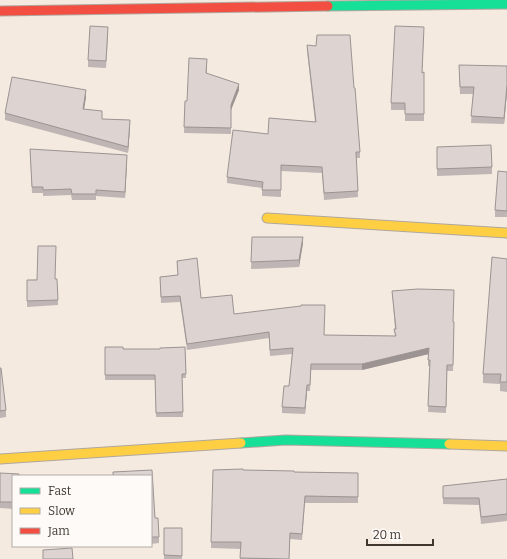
<svg xmlns="http://www.w3.org/2000/svg" width="507" height="559" font-family="Bitter,serif">
<style>
.lines{fill:none;stroke-linecap:round;stroke-linejoin:round}
.fast-casing{stroke:#b0a79f;stroke-width:11}
.slow-casing{stroke:#b0a79f;stroke-width:11}
.jam-casing{stroke:#b0a79f;stroke-width:11}
.fast{stroke:#16e098;stroke-width:9}
.slow{stroke:#ffcf43;stroke-width:9}
.jam{stroke:#f24e42;stroke-width:9}
.wall{fill:#beb5b4}
.shaded-wall{fill:#9b9492}
.building{fill:#ddd3d1;stroke:#9b9492}
</style>
<rect width="100%" height="100%" fill="#f5eadf"/>
<g class="lines">
<defs>
<g id="fast">
<path d="M328 6 507 4"/>
<path d="M241 443 286 440 449 444"/>
</g>
<g id="slow">
<path d="M267 218 507 233"/>
<path d="M449 444 507 446"/>
<path d="M0 459 241 443"/>
</g>
<path id="jam" d="M0 11 328 6"/>
</defs>
<use href="#fast" class="fast-casing"/>
<use href="#slow" class="slow-casing"/>
<use href="#jam" class="jam-casing"/>
<use href="#fast" class="fast"/>
<use href="#slow" class="slow"/>
<use href="#jam" class="jam"/>
</g>
<g class="wall">
<path d="M108 34 106 68 88 67V60Z"/>
<path d="M424 34 422 73 424 72V121H405V110H391V103Z"/>
<path d="M307 45 360 152V158H356L358 197 324 200 322 173 281 171V197L262 196V188L227 183V177L268 134 315 122 307 51Z"/>
<path d="M207 65V73L239 90 231 110V134L184 133 185 101H187Z"/>
<path d="M507 66V92L504 124 471 123 473 94H460L459 72Z"/>
<path d="M86 97 84 109 102 119 130 127 128 153 5 120V113Z"/>
<path d="M437 147 492 167V174L437 176Z"/>
<path d="M30 149 127 161 125 198 96 196V200H72L71 195 43 196V193H32Z"/>
<path d="M507 172V217H495V210Z"/>
<path d="M252 237 303 243 299 267 251 269Z"/>
<path d="M507 259V392L500 391V384L483 383V374Z"/>
<path d="M177 261 201 298 234 314 324 335 395 336 394 329H395L392 291 454 322 453 371H447L446 413 428 412 430 366H428V354L362 370H311L310 391H307L305 414 282 413V407L289 386 292 354 270 356 269 338 187 350 180 302 161 303 160 277 178 275Z"/>
<path d="M55 279 58 300V305L27 307V280Z"/>
<path d="M105 347 123 349H160L185 347 186 378H182L183 417H156L155 380H105Z"/>
<path d="M0 368 6 410V417L0 418Z"/>
<path d="M243 470 294 472 358 473V503H305L302 540 290 539 289 559H240L241 549 211 548V542Z"/>
<path d="M0 473 13 476V509L0 508Z"/>
<path d="M151 476 155 518 159 537V543L151 544Z"/>
<path d="M507 479V521L481 524 479 505 443 504V486Z"/>
<rect x="164" y="528" width="18" height="31"/>
</g>
<g class="shaded-wall">
<path d="M239 84V90L231 110V134V105Z"/>
<path d="M507 85V92L504 124V118Z"/>
<path d="M86 90V97L83 116V109Z"/>
<path d="M130 120V127L128 153V147Z"/>
<path d="M127 155V161L125 198V192Z"/>
<path d="M303 237V243L299 267V260Z"/>
<path d="M429 348V354L362 370V364Z"/>
<path d="M307 385V391L305 414V408Z"/>
</g>
<g class="building">
<path d="M90 26 108 27 106 61 88 60Z"/>
<path d="M395 26 424 27 422 73 424 72V114H405V103H391Z"/>
<path d="M317 35H350L354 88H355L360 152H356L358 191 324 193 322 167 281 165V190H262L263 182 227 177 233 130 268 134 269 118 316 122 307 45 316 46Z"/>
<path d="M189 58 207 59 206 73 239 84 231 105V128L184 127 185 101H187Z"/>
<path d="M459 65 507 66V85L504 118 471 116 474 87H460Z"/>
<path d="M12 77 86 90 83 109 102 111V119L130 120 128 147 5 113Z"/>
<path d="M491 145 492 167 437 169V147Z"/>
<path d="M30 149 127 155 125 192 96 190V194H72L71 189 43 190V187H32Z"/>
<path d="M498 171 507 172V211L495 210Z"/>
<path d="M252 237H303L299 260 251 262Z"/>
<path d="M38 246H56L55 279H57L58 300 27 301V280H37Z"/>
<path d="M492 257 507 259V382H500L501 374H483Z"/>
<path d="M197 258 201 298 232 295 234 314 301 306V305H325L324 335 396 336 394 329H396L392 291 418 289 454 290 453 322H454L453 365H447L446 407 428 406 430 360H428L429 348 362 364H311L310 385H307L305 408 282 407 284 386H289L293 348 270 350 269 332 187 344 180 296 161 297 160 277 178 275 177 261Z"/>
<path d="M105 347H123V349H160V348L185 347 186 374H182L183 412 156 413 155 375H105Z"/>
<path d="M0 368H1L6 410 0 411Z"/>
<path d="M243 469V470L294 471V472L358 473V497L305 496 302 534 290 533 289 559 240 558 241 542H211L213 470Z"/>
<path d="M152 470 155 518H158L159 537H151V476H113V472Z"/>
<path d="M0 473 19 474V476H13V502H0Z"/>
<path d="M507 479V514L481 517 479 498H443V486Z"/>
<path d="M164 528H182V556L164 555Z"/>
<path d="M72 548 73 559H43V550Z"/>
</g>
<rect x="12" y="475" width="140" height="72" fill="#fefaf7" stroke="#b2aca7"/>
<rect x="20" y="488" width="20" height="6" fill="#16e098" stroke="#b2aca7"/>
<text x="48" y="495" font-size="12" fill="#3f3730">Fast</text>
<rect x="20" y="508" width="20" height="6" fill="#ffcf43" stroke="#b2aca7"/>
<text x="48" y="515" font-size="12" fill="#3f3730">Slow</text>
<rect x="20" y="528" width="20" height="6" fill="#f24e42" stroke="#b2aca7"/>
<text x="48" y="535" font-size="12" fill="#3f3730">Jam</text>
<path d="M367 539v6h66v-6" fill="none" stroke="#3f3730" stroke-width="2"/>
<text x="373" y="539" font-size="12" fill="#3f3730" stroke="#fefaf7" stroke-width="3" paint-order="stroke">20 m</text>
</svg>
